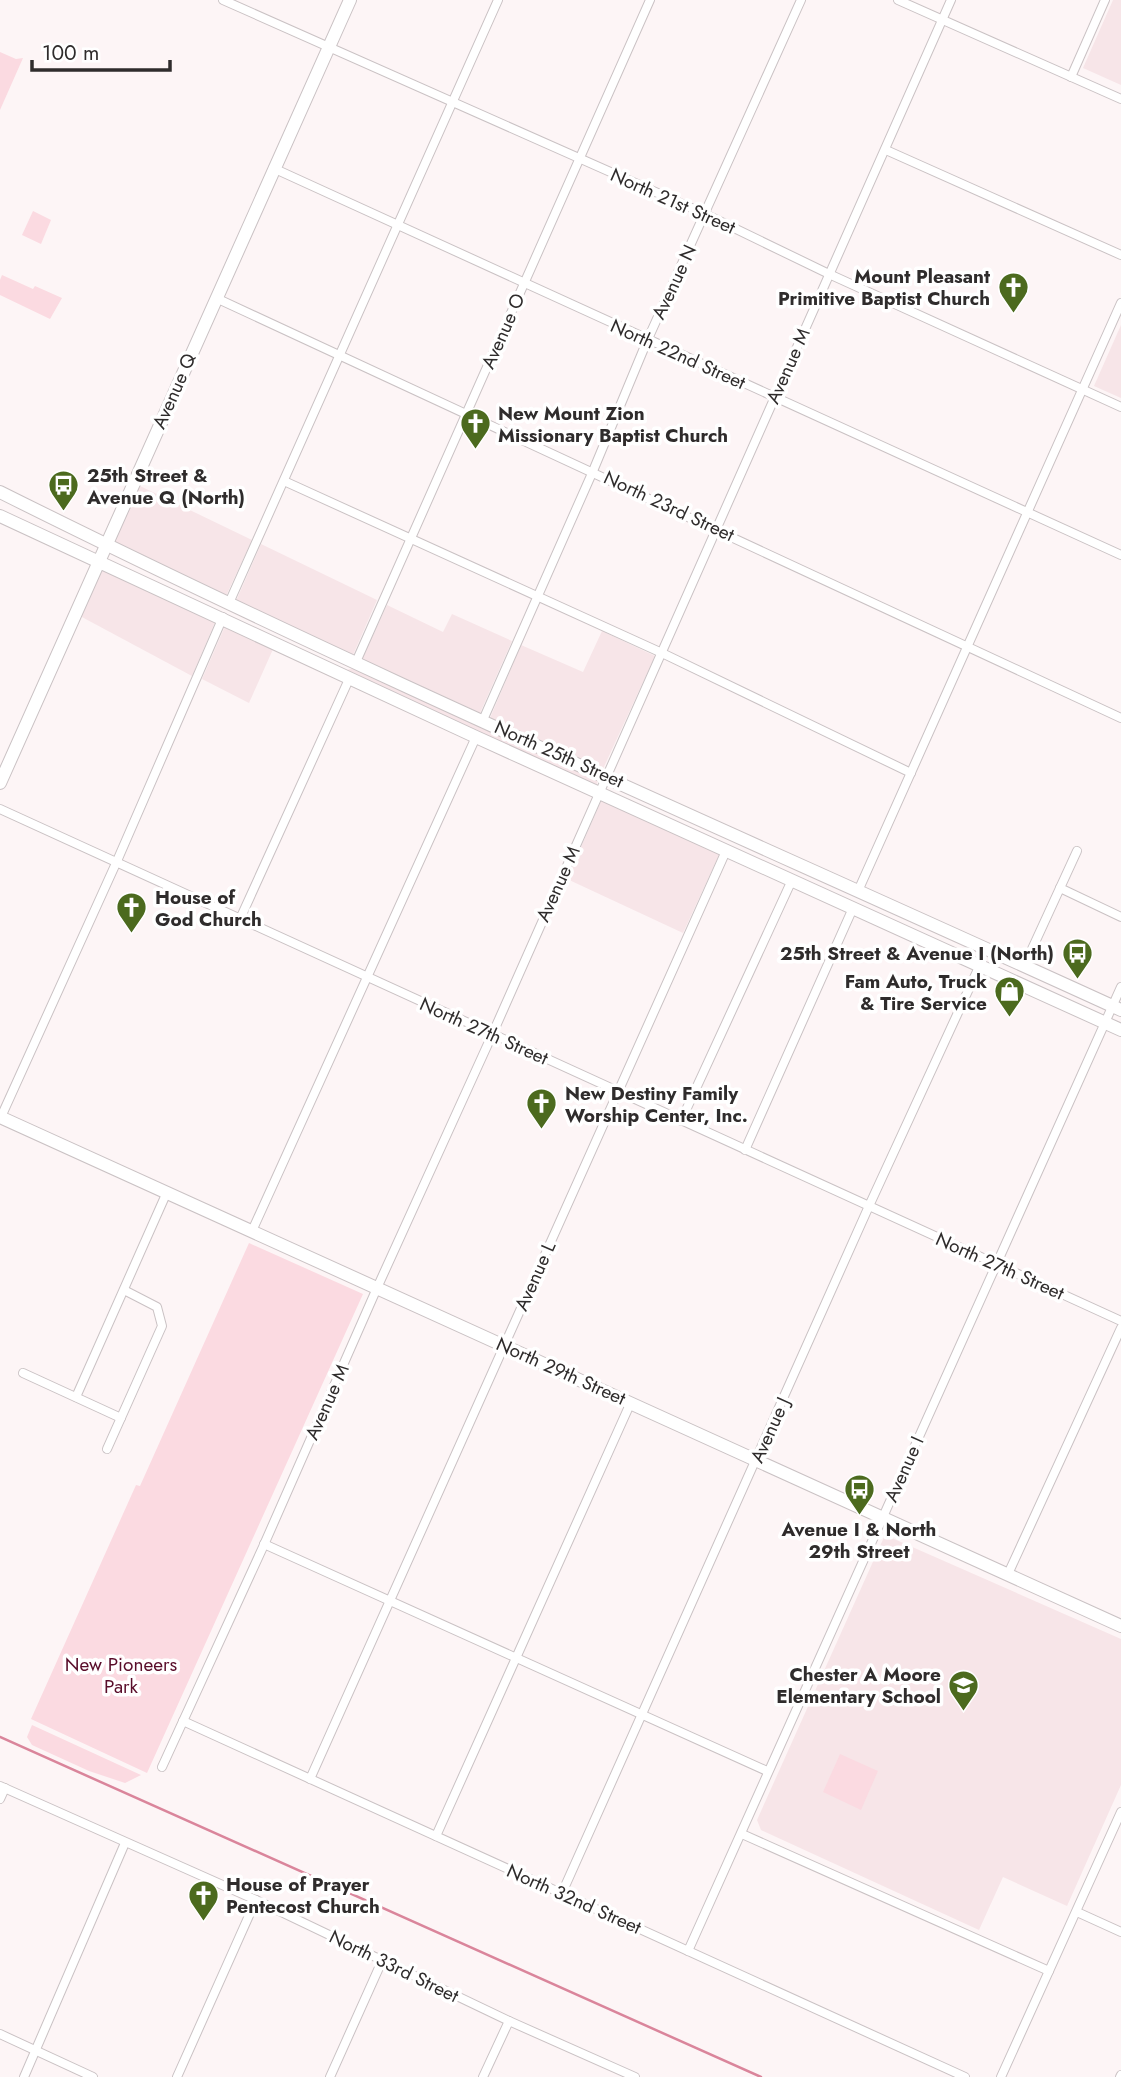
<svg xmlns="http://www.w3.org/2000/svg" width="1121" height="2077" font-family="Jost,sans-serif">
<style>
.built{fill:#f7e5e8}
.green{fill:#fbdae1}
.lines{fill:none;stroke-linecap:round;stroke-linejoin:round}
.stream{stroke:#da859b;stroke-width:2.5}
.street-casing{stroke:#cac2c4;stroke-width:10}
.secondary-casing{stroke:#cac2c4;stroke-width:14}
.primary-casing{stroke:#cac2c4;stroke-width:14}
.street{stroke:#fff;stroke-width:8}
.secondary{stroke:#fff;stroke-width:12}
.primary{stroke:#fff;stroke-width:12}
.labels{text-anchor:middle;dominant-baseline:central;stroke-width:7;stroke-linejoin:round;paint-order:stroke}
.street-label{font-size:19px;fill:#2f2c2c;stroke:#fff}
.poi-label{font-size:19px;font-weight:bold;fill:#2f2c2c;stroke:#fff;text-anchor:start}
.park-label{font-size:19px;fill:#590d2a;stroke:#fff}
</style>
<rect width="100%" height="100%" fill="#fdf5f6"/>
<g class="built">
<path d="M1113 0H1121V85L1083 68Z"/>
<path d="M1121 325V398L1094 386Z"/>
<path d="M138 485 252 540 226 596 113 543Z"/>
<path d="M261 544 377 600 353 655 236 601Z"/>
<path d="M101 568 216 620 192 676 80 616Z"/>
<path d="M387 605 443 632 452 614 512 641 480 713 362 659Z"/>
<path d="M226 624 274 647 249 703 202 679Z"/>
<path d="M602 631 655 656 603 769 490 718 521 645 583 672Z"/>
<path d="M356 667 599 778 596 786 347 670Z"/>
<path d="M602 799 720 853 683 933 567 879Z"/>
<path d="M885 1535 1121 1639V1785L1067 1906 1003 1877 979 1930 761 1830 757 1820Z"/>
</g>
<g class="green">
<path d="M0 52 16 59 23 58 0 110Z"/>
<path d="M33 211 51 220 41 244 22 235Z"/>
<path d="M2 275 33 289 35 286 62 298 50 319 0 295V280Z"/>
<path d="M249 1243 363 1294 147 1773 31 1719 136 1485 140 1486Z"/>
<path d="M32 1725 141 1775 125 1783 89 1771 32 1745 27 1737Z"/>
<path d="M840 1754 878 1771 861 1810 823 1792Z"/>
</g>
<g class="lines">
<path class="stream" d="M0 1737 761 2077"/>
<defs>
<g id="street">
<path d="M223 0 705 214 829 274 1121 407"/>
<path d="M898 0 1121 99"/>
<path d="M1071 77 1105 0"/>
<path d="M886 150 1121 255"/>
<path d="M273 168 1121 555"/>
<path d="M216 298 1121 718"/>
<path d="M284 481 662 653 911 773"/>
<path d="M229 603 498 0"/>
<path d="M356 662 650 0"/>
<path d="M483 720 593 471 647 341 801 0"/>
<path d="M0 809 1121 1321"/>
<path d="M1060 888 1121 917"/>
<path d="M858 891 1121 303"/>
<path d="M240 919 350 677"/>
<path d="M1032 949 1077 851"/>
<path d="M1 1117 117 861 223 617"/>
<path d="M681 1121 792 880"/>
<path d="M745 1150 853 908"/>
<path d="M252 1231 476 737"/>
<path d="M23 1373 121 1418"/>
<path d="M76 1397 167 1192"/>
<path d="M107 1449 162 1326 157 1307 124 1290"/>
<path d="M264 1544 767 1771"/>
<path d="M1008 1574 1121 1328"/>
<path d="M183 1721 965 2077"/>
<path d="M162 1767 263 1547 377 1288 492 1035 951 0"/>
<path d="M310 1779 726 851"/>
<path d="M0 1786 256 1900 509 2021 635 2077"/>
<path d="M0 1799 5 1788"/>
<path d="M742 1834 1049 1971"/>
<path d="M436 1836 631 1402"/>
<path d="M562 1893 869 1206 979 967"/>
<path d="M1077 1912 1121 1932"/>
<path d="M688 1951 1121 987"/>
<path d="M0 2034 93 2077"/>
<path d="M24 2077 125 1843"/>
<path d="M177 2077 256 1900"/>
<path d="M330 2077 382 1961"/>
<path d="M483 2077 509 2021"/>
<path d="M1001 2077 1121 1812"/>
<path d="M1120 2077 1121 2075"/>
</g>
<g id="secondary">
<path d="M0 783 350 0"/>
<path d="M0 1117 1121 1626"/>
</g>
<g id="primary">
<path d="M0 492C368 676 747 839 1121 1010"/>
<path d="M0 516 476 737 1121 1030"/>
</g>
</defs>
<use href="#street" class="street-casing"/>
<use href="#secondary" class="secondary-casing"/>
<use href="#primary" class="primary-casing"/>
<use href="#street" class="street"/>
<use href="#secondary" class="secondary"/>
<use href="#primary" class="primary"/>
</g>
<defs>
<symbol id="church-pin" viewBox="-11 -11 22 30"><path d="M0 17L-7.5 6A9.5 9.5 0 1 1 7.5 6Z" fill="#4c6a1e" stroke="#fff"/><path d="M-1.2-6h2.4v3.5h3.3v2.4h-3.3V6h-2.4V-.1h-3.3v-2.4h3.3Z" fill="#fff"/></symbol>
<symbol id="bus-pin" viewBox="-11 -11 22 30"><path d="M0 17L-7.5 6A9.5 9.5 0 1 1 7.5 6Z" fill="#4c6a1e" stroke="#fff"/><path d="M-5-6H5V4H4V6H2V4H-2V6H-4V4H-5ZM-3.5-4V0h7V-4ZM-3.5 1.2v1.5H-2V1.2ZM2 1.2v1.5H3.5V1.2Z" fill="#fff"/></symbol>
<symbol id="shop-pin" viewBox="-11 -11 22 30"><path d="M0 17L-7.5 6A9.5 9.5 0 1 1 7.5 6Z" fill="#4c6a1e" stroke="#fff"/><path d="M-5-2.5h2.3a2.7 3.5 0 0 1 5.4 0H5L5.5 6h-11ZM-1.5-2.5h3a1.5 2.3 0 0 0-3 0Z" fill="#fff"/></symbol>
<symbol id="school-pin" viewBox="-11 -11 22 30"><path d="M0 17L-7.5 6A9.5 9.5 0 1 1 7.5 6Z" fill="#4c6a1e" stroke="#fff"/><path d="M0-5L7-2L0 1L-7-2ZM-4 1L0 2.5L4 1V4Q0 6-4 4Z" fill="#fff"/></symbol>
</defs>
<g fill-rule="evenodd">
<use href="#church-pin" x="996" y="270" width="35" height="47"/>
<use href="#church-pin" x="458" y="406" width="35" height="47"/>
<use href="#bus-pin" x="46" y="468" width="35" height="47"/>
<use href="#church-pin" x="114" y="890" width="35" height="47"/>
<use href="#bus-pin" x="1060" y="936" width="35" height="47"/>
<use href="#shop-pin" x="992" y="974" width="35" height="47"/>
<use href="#church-pin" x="524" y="1086" width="35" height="47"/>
<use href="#bus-pin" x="842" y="1472" width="35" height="47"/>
<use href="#school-pin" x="946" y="1668" width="35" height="47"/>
<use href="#church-pin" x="186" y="1878" width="35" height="47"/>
</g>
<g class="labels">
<g class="street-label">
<text transform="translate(673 201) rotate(24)">North 21st Street</text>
<text transform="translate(674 282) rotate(-65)">Avenue N</text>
<text transform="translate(503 331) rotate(-66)">Avenue O</text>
<text transform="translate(678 354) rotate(24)">North 22nd Street</text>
<text transform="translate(788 366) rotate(-66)">Avenue M</text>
<text transform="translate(174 391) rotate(-66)">Avenue Q</text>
<text transform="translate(669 506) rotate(25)">North 23rd Street</text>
<text transform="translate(559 754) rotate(24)">North 25th Street</text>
<text transform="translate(558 884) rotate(-66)">Avenue M</text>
<text transform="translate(484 1031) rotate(24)">North 27th Street</text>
<text transform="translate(1000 1266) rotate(24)">North 27th Street</text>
<text transform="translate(535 1276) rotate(-66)">Avenue L</text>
<text transform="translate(561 1371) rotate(24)">North 29th Street</text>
<text transform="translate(327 1402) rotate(-66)">Avenue M</text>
<text transform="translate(770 1430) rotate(-66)">Avenue J</text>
<text transform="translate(904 1469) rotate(-66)">Avenue I</text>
<text transform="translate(574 1899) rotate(24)">North 32nd Street</text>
<text transform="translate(394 1966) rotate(26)">North 33rd Street</text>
</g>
<g class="poi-label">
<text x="990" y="276" text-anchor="end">Mount Pleasant<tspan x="990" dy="22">Primitive Baptist Church</tspan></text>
<text x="498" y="413">New Mount Zion<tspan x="498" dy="22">Missionary Baptist Church</tspan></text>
<text x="87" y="475">25th Street &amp;<tspan x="87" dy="22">Avenue Q (North)</tspan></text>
<text x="155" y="897">House of<tspan x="155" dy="22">God Church</tspan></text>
<text x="1054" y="953" text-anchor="end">25th Street &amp; Avenue I (North)</text>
<text x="987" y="981" text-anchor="end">Fam Auto, Truck<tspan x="987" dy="22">&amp; Tire Service</tspan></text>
<text x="565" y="1093">New Destiny Family<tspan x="565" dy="22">Worship Center, Inc.</tspan></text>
<text x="859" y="1529" text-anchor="middle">Avenue I &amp; North<tspan x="859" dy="22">29th Street</tspan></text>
<text x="941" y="1674" text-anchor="end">Chester A Moore<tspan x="941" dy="22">Elementary School</tspan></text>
<text x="226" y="1884">House of Prayer<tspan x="226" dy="22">Pentecost Church</tspan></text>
</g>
<g class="park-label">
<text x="121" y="1664">New Pioneers<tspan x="121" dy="22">Park</tspan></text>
</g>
</g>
<path d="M32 60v10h138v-10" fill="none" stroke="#2f2c2c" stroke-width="3.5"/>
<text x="42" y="60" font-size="21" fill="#2f2c2c" stroke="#ffffff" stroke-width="5" paint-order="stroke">100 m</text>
</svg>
